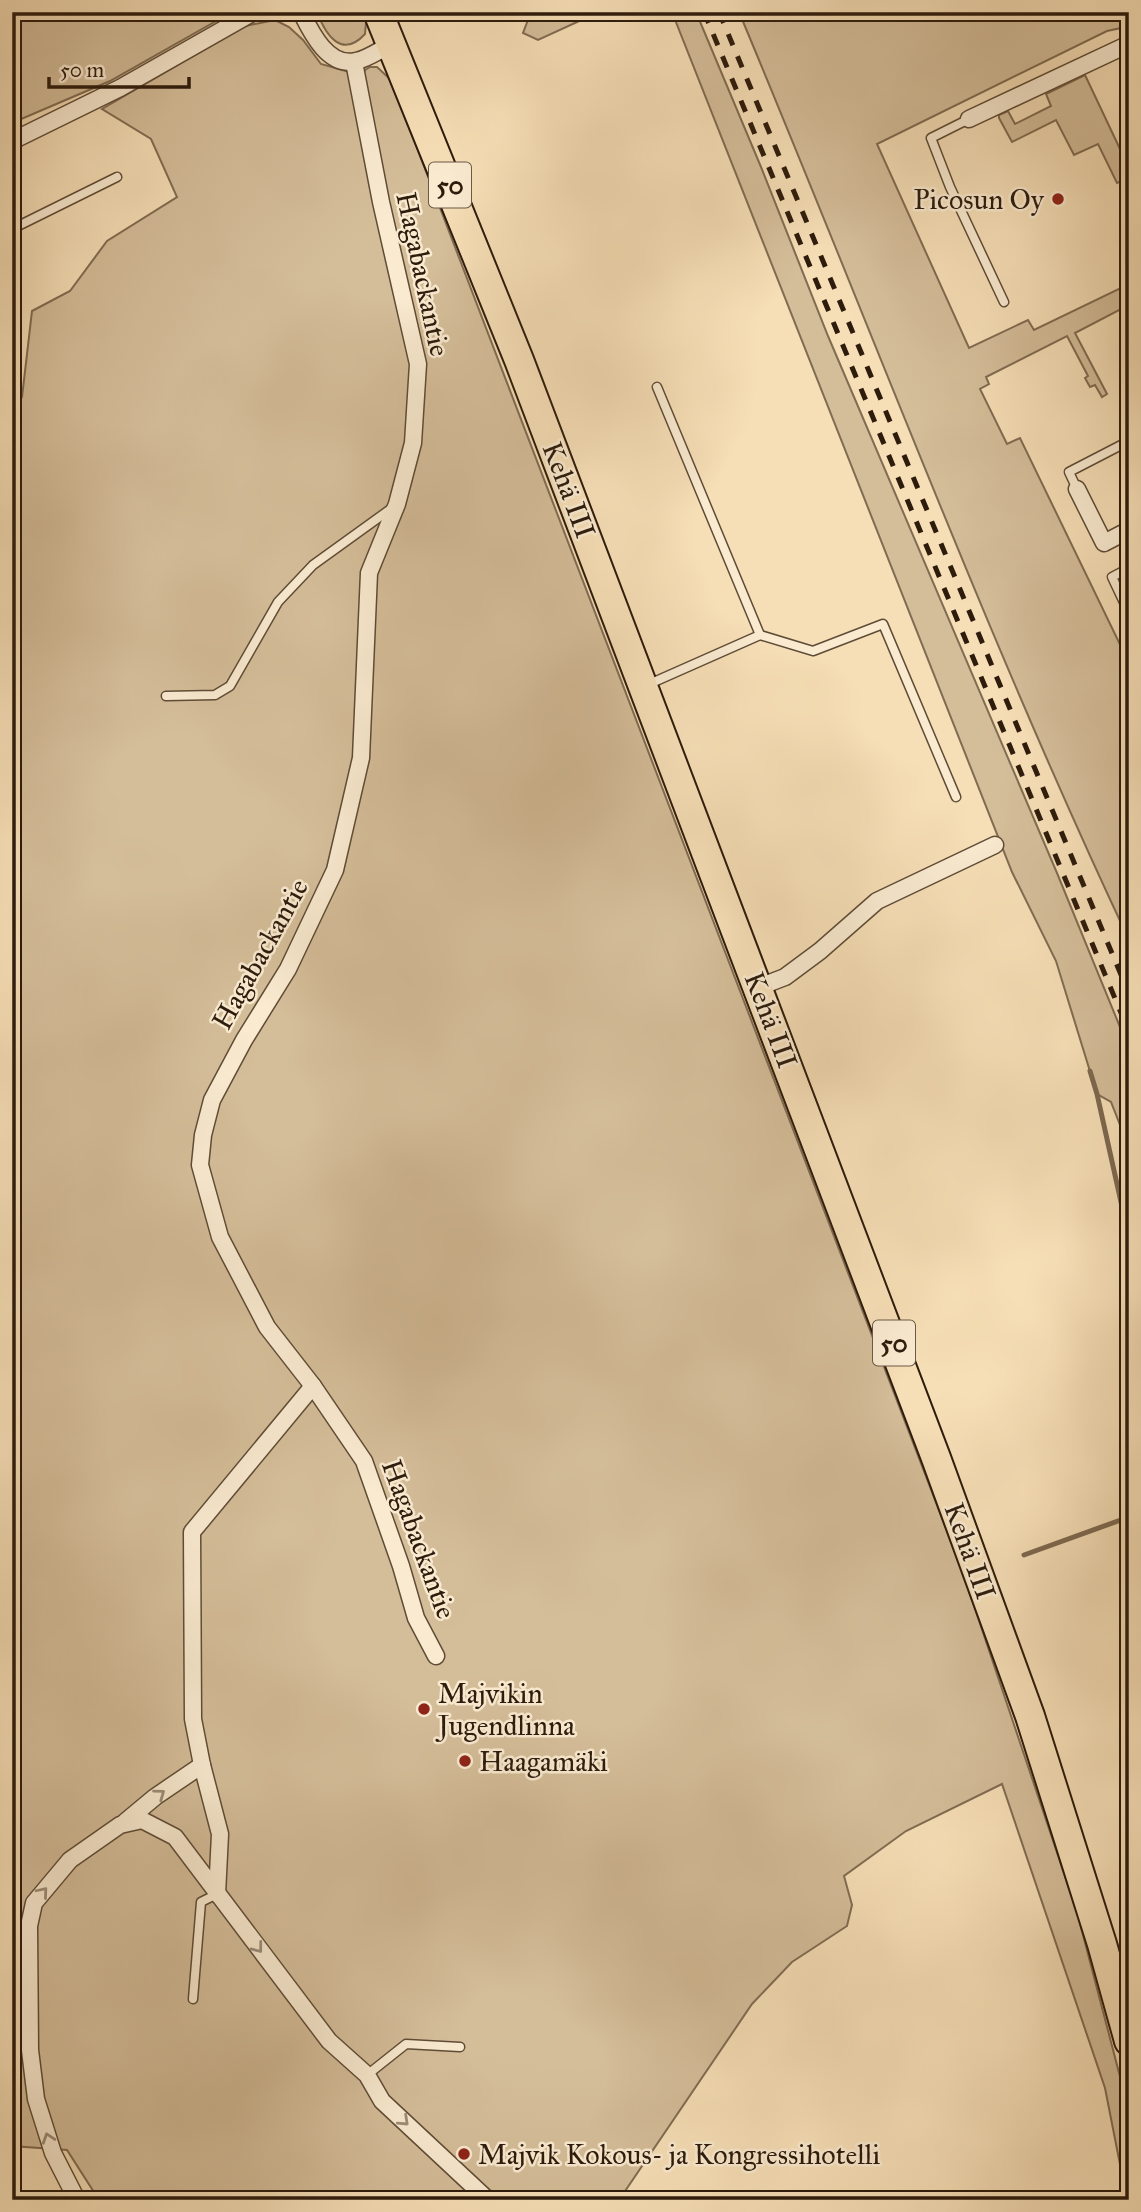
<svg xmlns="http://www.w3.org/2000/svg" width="1141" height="2212" font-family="'IM FELL Great Primer',serif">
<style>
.green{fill:#d4bd99;stroke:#806c52;stroke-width:2}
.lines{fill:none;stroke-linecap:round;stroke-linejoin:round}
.stream{stroke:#7d684f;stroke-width:5}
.lane-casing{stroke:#5f4c36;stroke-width:11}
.street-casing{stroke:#5f4c36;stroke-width:19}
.highway-casing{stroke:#2d1b0c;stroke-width:32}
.lane{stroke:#f9ead0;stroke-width:8}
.street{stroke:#f9ead0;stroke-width:16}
.highway{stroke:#f6deb6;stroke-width:28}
.rail{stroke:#2d1b0c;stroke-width:5;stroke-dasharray:12 12;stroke-linecap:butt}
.oneway{stroke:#9d8d78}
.poi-dot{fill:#8f2418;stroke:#f9ead0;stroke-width:2.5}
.labels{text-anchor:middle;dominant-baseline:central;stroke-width:5;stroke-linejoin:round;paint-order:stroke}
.shield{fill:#f9ead0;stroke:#6a5947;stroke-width:2}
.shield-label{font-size:26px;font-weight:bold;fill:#2d1b0c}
.poi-label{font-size:28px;fill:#2d1b0c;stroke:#f9ead0;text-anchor:start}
.street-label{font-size:28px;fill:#2d1b0c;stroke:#f9ead0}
</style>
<rect width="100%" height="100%" fill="#f6deb6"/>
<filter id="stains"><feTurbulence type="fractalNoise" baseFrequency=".00286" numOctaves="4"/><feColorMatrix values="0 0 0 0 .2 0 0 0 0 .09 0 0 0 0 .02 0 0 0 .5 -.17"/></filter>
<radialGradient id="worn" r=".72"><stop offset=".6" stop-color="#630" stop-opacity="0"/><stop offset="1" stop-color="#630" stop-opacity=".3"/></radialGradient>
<g class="green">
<path d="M12 12H232L110 81 12 123Z"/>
<path d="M317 12H361L366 22 365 34C342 59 326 36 317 12Z"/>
<path d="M531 12H599L538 40 523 33Z"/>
<path d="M672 12H696L761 167 828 336 1057 873 1129 1049V1148L1111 1102 1097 1094 1056 961 1012 872Z"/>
<path d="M739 12H1122L1125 23 1121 28 1107 31 877 144 969 348 1028 320 1034 330 1129 284V305L1075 333 1107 394 1102 397 1095 385 1090 387 1085 378 1088 376 1067 336 986 377 989 384 980 389 1007 444 1020 438 1129 663V940C986 637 869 322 739 12Z"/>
<path d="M275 20 289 27 303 40 321 64 363 76 365 70 370 67H377L391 80 963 1573 1077 1912 1129 2111V2200H1127L1105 2088 1002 1784 906 1831 844 1876 852 1905 847 1926 792 1962 752 2004 619 2200H99L67 2150 12 2146V402L22 397 32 311 70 291 107 241 177 197 151 139 102 109 245 26Z"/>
<path d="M1085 75 1129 168V178L1117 183 1098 144 1074 155 1056 120 1012 142 999 118V115L1008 111 1015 124 1051 106 1046 94Z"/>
</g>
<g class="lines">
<g class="stream">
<path d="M1090 1071 1097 1094 1129 1238"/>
<path d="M1024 1555 1129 1517"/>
</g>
<defs>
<g id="lane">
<path d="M969 119 931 138 950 187 1004 302"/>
<path d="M12 229 117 177"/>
<path d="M657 387 760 635"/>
<path d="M1077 489 1069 472 1129 441"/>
<path d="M1129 568 1112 577 1129 613"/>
<path d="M760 635 813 651 883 624 956 797"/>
<path d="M647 685 760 635"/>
<path d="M166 696 215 695 230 686 278 602 313 565 392 508"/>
<path d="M193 1999 201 1902 217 1894"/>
<path d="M367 2075 406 2044 460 2047"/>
</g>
<g id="street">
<path d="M301 12C311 32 328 68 356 61 368 59 381 49 392 44"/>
<path d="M354 62 381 202 418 364 413 443 397 504 369 573 361 758 335 870 288 969 244 1040 212 1100 203 1135 200 1165 220 1237 267 1327 313 1386 364 1461 401 1566 416 1618 436 1656"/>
<path d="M969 119 1129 44"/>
<path d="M12 141 120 88 254 12"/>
<path d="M1077 489 1104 543 1129 530"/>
<path d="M759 987 785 977 820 951 877 901 995 845"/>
<path d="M125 1822 155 1797 202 1765"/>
<path d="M217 1894 220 1834 202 1765 193 1719 192 1532 313 1386"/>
<path d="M77 2200 53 2153 36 2099 30 2050 29 1926 34 1903 70 1860 120 1825 142 1820 175 1837 329 2041 367 2075 382 2101 488 2200"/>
</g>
<path id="highway" d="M378 12 519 360 936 1458 1030 1716 1102 1944 1129 2041"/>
</defs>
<use href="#lane" class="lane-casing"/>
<use href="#street" class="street-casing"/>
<use href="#highway" class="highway-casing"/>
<use href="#lane" class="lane"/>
<use href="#street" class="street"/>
<use href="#highway" class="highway"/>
<g class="rail">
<path d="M704 12 1129 1032"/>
<path d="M719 12 1129 994"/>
</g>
</g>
<defs><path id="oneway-chevron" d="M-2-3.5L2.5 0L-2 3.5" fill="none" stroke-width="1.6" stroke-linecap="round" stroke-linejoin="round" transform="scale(1.75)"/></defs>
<g class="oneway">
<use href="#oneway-chevron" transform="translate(160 1794) rotate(-36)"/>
<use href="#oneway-chevron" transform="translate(43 1892) rotate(-50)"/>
<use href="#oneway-chevron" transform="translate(258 1948) rotate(53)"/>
<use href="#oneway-chevron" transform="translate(404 2121) rotate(43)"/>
<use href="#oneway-chevron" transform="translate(48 2138) rotate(-108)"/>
</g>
<g class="poi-dot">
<circle cx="1058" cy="199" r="7"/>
<circle cx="424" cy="1709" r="7"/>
<circle cx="465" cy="1761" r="7"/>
<circle cx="464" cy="2154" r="7"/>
</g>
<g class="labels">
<g class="shield">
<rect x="429" y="162.5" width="42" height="45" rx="5"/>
<rect x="873" y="1320.5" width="42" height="45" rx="5"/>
</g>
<g class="shield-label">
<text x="450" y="185">50</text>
<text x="894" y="1343">50</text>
</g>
<g class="poi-label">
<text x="1044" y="199" text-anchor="end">Picosun Oy</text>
<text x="438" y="1693">Majvikin<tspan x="438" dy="32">Jugendlinna</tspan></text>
<text x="479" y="1761">Haagamäki</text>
<text x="478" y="2154">Majvik Kokous- ja Kongressihotelli</text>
</g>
<g class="street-label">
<text transform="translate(423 274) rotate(78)">Hagabackantie</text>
<text transform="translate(569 490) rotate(69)">Kehä III</text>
<text transform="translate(260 954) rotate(-61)">Hagabackantie</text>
<text transform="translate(771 1020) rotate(69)">Kehä III</text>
<text transform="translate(419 1539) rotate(70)">Hagabackantie</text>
<text transform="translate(970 1551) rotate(70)">Kehä III</text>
</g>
</g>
<rect width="1141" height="2212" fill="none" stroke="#f6deb6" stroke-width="42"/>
<rect x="14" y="14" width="1113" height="2184" fill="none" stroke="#2d1b0c" stroke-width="3.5"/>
<rect x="21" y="21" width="1099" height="2170" fill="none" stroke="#2d1b0c" stroke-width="2"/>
<path d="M49 77v10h140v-10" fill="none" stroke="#2d1b0c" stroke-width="3.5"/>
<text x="60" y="77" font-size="21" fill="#2d1b0c" stroke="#f9ead0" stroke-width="5" paint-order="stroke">50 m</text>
<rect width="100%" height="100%" filter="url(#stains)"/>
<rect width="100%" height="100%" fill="url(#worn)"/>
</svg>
